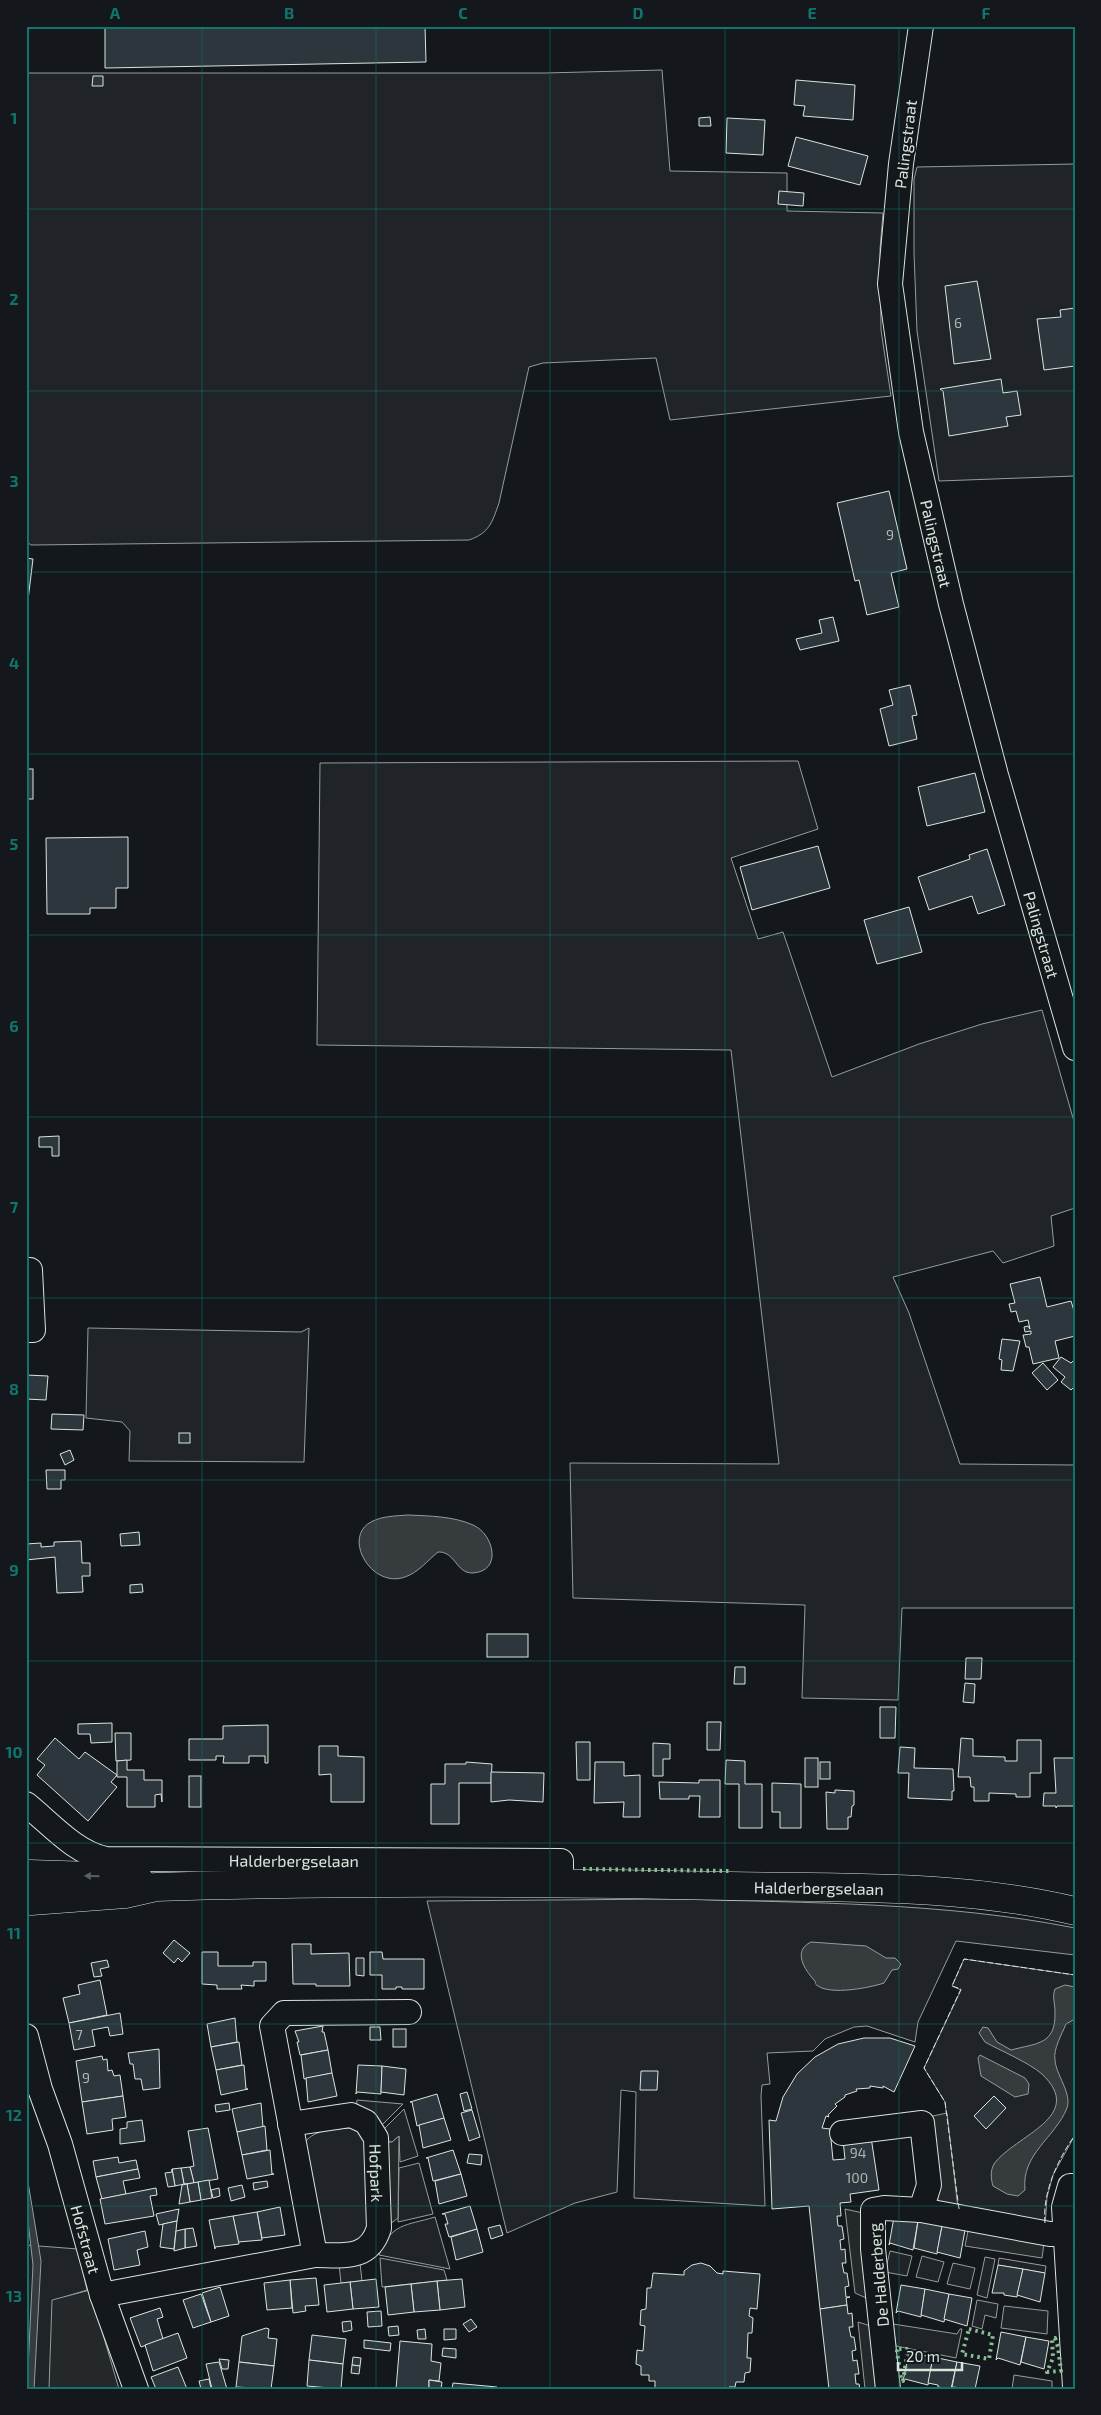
<svg xmlns="http://www.w3.org/2000/svg" width="1101" height="2415" font-family="'Exo 2',sans-serif">
<style>
.green{fill:#202428;stroke:#939e99}
.parking{fill:#24282b;stroke:#939e99}
.water{fill:#363b3e;stroke:#939e99}
.building{fill:#2c363c;stroke:#d8e6dc}
.lines{fill:none;stroke-linecap:round;stroke-linejoin:round}
.minor-casing{stroke:#d8e6dc;stroke-width:26}
.major-casing{stroke:#d8e6dc;stroke-width:29}
.minor{stroke:#14181c;stroke-width:24}
.major{stroke:#14181c;stroke-width:28}
.hedge{stroke:#8ac095;stroke-width:4;stroke-dasharray:2.5 4;stroke-linecap:butt}
.fence{stroke:#d8e6dc;stroke-width:1;stroke-dasharray:6 2.5;stroke-linecap:butt}
.oneway{fill:#59605f}
.grid{fill:none;stroke:#0f766e;stroke-width:1;stroke-opacity:0.55}
.labels{text-anchor:middle;dominant-baseline:central;stroke-width:4;stroke-linejoin:round;paint-order:stroke}
.number-label{font-size:14px;fill:#adbab4}
.street-label{font-size:16px;fill:#d8e6dc;stroke:#14181c}
.neatline{fill:none;stroke:#0f766e;stroke-width:2}
.grid-label{font-size:16px;text-anchor:middle;font-weight:bold;fill:#0f766e}
</style>
<rect width="100%" height="100%" fill="#14181c"/>
<g class="green">
<path d="M662 70 670 171 787 173V211L883 213 880 249 881 330 891 396 670 420 656 358 543 363 529 367 499 503C492 523 489 533 469 540L31 545 26 541V73H545Z"/>
<path d="M1075 164V476L939 481 917 331 914 253V179L917 167Z"/>
<path d="M798 761 818 829 731 858 758 939 783 932 832 1077 919 1044 982 1024 1042 1010 1075 1125V1208L1051 1216 1054 1246 1003 1263 993 1251 893 1277 909 1313 960 1464 1075 1465V1608H902L898 1700 802 1698 805 1605 573 1598 570 1463 779 1464 731 1050 317 1045 320 763Z"/>
<path d="M88 1328 301 1332 309 1328 304 1462 129 1461 130 1431 122 1422 86 1418Z"/>
<path d="M675 1899C808 1903 944 1902 1075 1928V1955L956 1941 918 2022 915 2042 867 2026 854 2027 825 2039 813 2051 767 2053 770 2084 762 2085 761 2096 765 2206 634 2198 636 2092 621 2090 617 2192 575 2203 507 2233 427 1901Z"/>
<path d="M964 1959 1075 1975V2135L1053 2175 1047 2197 1045 2227 958 2209 945 2102 924 2068 961 1990 952 1986Z"/>
<path d="M357 2100 403 2104 380 2127 356 2112Z"/>
<path d="M404 2109 418 2156 400 2162 399 2136 392 2142H388L383 2130Z"/>
<path d="M352 2128 369 2139 370 2220 360 2251 320 2243 305 2142C315 2129 336 2129 352 2128Z"/>
<path d="M419 2163 433 2214 398 2222 399 2168Z"/>
<path d="M435 2217 450 2269 379 2255C391 2223 405 2226 435 2217Z"/>
<path d="M26 2245 78 2249 87 2290 64 2297 66 2389H26Z"/>
<path d="M890 2251 912 2256 907 2276 885 2272Z"/>
<path d="M922 2256 944 2262 938 2282 916 2277Z"/>
<path d="M985 2257 995 2259 987 2298 977 2295Z"/>
<path d="M380 2258 444 2270 447 2280 382 2287Z"/>
<path d="M999 2258 1046 2266 1045 2273 998 2265Z"/>
<path d="M360 2263 362 2281 341 2283 339 2264Z"/>
<path d="M953 2263 975 2268 970 2289 947 2284Z"/>
<path d="M977 2300 998 2304 996 2318 985 2315 982 2329 972 2326Z"/>
<path d="M1004 2306 1048 2311 1047 2334 1001 2328Z"/>
<path d="M893 2324 957 2334 960 2329H962L956 2358 896 2346Z"/>
<path d="M1014 2375 1052 2381V2389H1012Z"/>
</g>
<g class="parking">
<path d="M947 2113 958 2209H939L928 2117Z"/>
<path d="M399 2136 398 2218 386 2227 388 2142H392Z"/>
<path d="M845 2209 863 2213 873 2301 855 2293Z"/>
<path d="M968 2231 1044 2243 1042 2258 965 2246Z"/>
<path d="M90 2290 119 2389H49L52 2300Z"/>
<path d="M858 2322 874 2327 880 2389H865Z"/>
</g>
<g class="water">
<path d="M408 1515C429 1516 453 1516 473 1525 494 1534 503 1572 472 1573 456 1573 455 1551 438 1552 427 1561 419 1572 405 1577 371 1589 342 1537 371 1522 382 1516 395 1516 408 1515Z"/>
<path d="M811 1942 866 1946 886 1958H895L901 1964 898 1969 892 1970 884 1983C869 1988 831 1995 818 1986 814 1984 817 1983 814 1980 805 1970 792 1951 811 1942Z"/>
<path d="M1065 1985 1075 1987V2019L1066 2024C1062 2034 1053 2049 1055 2060 1056 2075 1072 2093 1067 2108 1055 2138 1021 2154 1025 2190L1018 2196 1007 2194 993 2186C991 2179 990 2171 994 2164 1015 2135 1087 2117 1042 2074 1028 2062 1001 2051 985 2042L979 2033 983 2027 988 2028 997 2042 1011 2050C1037 2043 1056 2045 1055 2012 1055 2003 1052 1997 1055 1989Z"/>
<path d="M980 2055 1025 2078 1029 2084 1028 2094 1015 2097 981 2076 978 2058Z"/>
<path d="M26 2170 41 2261 34 2389H27L33 2265 26 2204Z"/>
</g>
<g class="building">
<path d="M105 26H425L426 62 105 68Z"/>
<path d="M93 76H103V86H92Z"/>
<path d="M796 80 855 85 853 120 803 116 805 106 794 105Z"/>
<path d="M710 117 711 126H699V118Z"/>
<path d="M727 118 765 120 763 155 726 153Z"/>
<path d="M796 137 868 156 860 185 788 166Z"/>
<path d="M779 191 804 193 803 206 778 204Z"/>
<path d="M977 281 991 359 954 364 945 286Z"/>
<path d="M1075 308V366L1044 370 1037 319 1061 317 1060 310Z"/>
<path d="M1001 379 1003 393 1017 391 1021 415 1006 417 1008 426 949 436 943 391 940 389Z"/>
<path d="M889 491 907 569 891 573 899 607 867 615 859 580 855 581 837 503Z"/>
<path d="M26 558 33 559 27 608H26Z"/>
<path d="M833 617 839 641 800 650 796 639 822 633 819 620Z"/>
<path d="M910 685 917 715 912 716 917 739 889 746 880 709 893 705 889 690Z"/>
<rect x="26" y="769" width="7" height="30"/>
<path d="M975 773 985 812 927 826 918 787Z"/>
<path d="M128 837V888H116V908H90V914H47L46 838Z"/>
<path d="M818 846 830 888 752 910 740 867Z"/>
<path d="M987 849 1005 905 978 914 972 896 929 910 918 877 970 859 969 855Z"/>
<path d="M909 907 922 952 877 964 864 920Z"/>
<path d="M59 1136V1156H52V1147H39V1137Z"/>
<path d="M1040 1277 1047 1307 1071 1301 1075 1314V1336L1055 1341 1059 1358 1033 1364 1029 1347H1026L1023 1335 1031 1334V1331L1025 1332 1024 1327 1028 1326 1030 1329 1028 1320 1019 1322 1016 1311 1011 1312 1009 1304 1015 1303 1010 1284Z"/>
<path d="M1002 1339 1020 1341 1013 1371 1001 1370 1002 1360 999 1359Z"/>
<path d="M1061 1357 1071 1363 1075 1359V1386L1071 1390 1061 1382 1065 1377 1053 1367Z"/>
<path d="M1043 1363 1058 1380 1047 1390 1032 1373Z"/>
<path d="M26 1375 48 1376 46 1400 26 1399Z"/>
<path d="M52 1414 84 1415 83 1430 51 1429Z"/>
<rect x="179" y="1433" width="11" height="10"/>
<path d="M70 1450 74 1460 65 1465 60 1454Z"/>
<path d="M46 1470H65V1480H61V1489H47Z"/>
<path d="M139 1532 140 1545 121 1546 120 1534Z"/>
<path d="M81 1541 82 1563H90V1576H82L83 1592 57 1593 55 1557 26 1560V1544L41 1543V1547L54 1546V1542Z"/>
<path d="M142 1584 143 1592 130 1593V1585Z"/>
<rect x="487" y="1634" width="41" height="23"/>
<path d="M966 1658H982L981 1679H965Z"/>
<path d="M735 1667H745V1684H734Z"/>
<path d="M965 1683 975 1684 974 1703 963 1702Z"/>
<path d="M880 1707H896L895 1738H880Z"/>
<path d="M707 1722H721L720 1750H707Z"/>
<path d="M112 1723V1742L91 1743 90 1734H78V1724Z"/>
<path d="M268 1725V1763H265V1756H249V1763H223L224 1756H216V1760H189V1739H223V1726Z"/>
<path d="M115 1733H131V1760L116 1761Z"/>
<path d="M55 1738 79 1759 85 1752 117 1775 111 1782 117 1787 88 1821 37 1775 45 1765 37 1759Z"/>
<path d="M961 1738 973 1739V1756L1005 1757V1761H1017V1740H1041V1773H1030V1797H1016V1794L989 1793V1801H974V1787H971L970 1777H958Z"/>
<path d="M576 1742H590V1780H577Z"/>
<path d="M653 1743 670 1744V1759H663V1776H653Z"/>
<path d="M319 1746H338V1756L364 1757V1802H331V1774L319 1775Z"/>
<path d="M900 1747 915 1748 914 1768 953 1769 954 1791H952V1800L908 1798 909 1773H898Z"/>
<rect x="805" y="1758" width="13" height="29"/>
<path d="M1054 1758H1075V1806H1057L1056 1808V1806H1043L1044 1793H1056Z"/>
<path d="M127 1760V1770H144V1780H162V1802L161 1794 155 1795V1807H127V1777H117V1761Z"/>
<path d="M726 1760 745 1761V1784H762V1828H739V1784H725Z"/>
<path d="M466 1762 492 1764 491 1783H459V1824H431V1784H445V1764H466Z"/>
<path d="M595 1762H624V1776L640 1775V1817H623L624 1802 594 1803Z"/>
<rect x="820" y="1762" width="10" height="17"/>
<path d="M491 1772 544 1773 543 1802 509 1800 491 1802Z"/>
<rect x="189" y="1776" width="12" height="31"/>
<path d="M699 1780H720V1817H699L700 1796H689V1799H660L659 1782 699 1783Z"/>
<path d="M772 1783 801 1784V1828H780V1812H772Z"/>
<path d="M835 1790 854 1791V1805L852 1806 851 1817H848V1829H827L826 1792 835 1793Z"/>
<path d="M174 1940 190 1953 182 1962 178 1958 174 1963 163 1953Z"/>
<path d="M292 1944H311V1954L349 1953 350 1986H316V1984H293Z"/>
<path d="M202 1952H218V1966H253V1962H266V1981H254V1986L241 1985 242 1989H217V1985L202 1984Z"/>
<path d="M370 1952H382L383 1959H424V1989H402V1987H396V1989H382V1975H370Z"/>
<path d="M356 1958H364V1976L356 1975Z"/>
<path d="M107 1960 109 1967 100 1969 102 1976 94 1977 91 1963Z"/>
<path d="M100 1980 107 2015 69 2023 63 1998 80 1994 78 1985Z"/>
<path d="M120 2013 123 2034 110 2036 108 2027 92 2030 95 2046 74 2050 69 2023Z"/>
<path d="M235 2018 237 2042 211 2047 207 2024Z"/>
<path d="M323 2026 322 2032H324L328 2050 300 2055 297 2042H299L295 2031Z"/>
<path d="M370 2027H380L381 2040H370Z"/>
<rect x="393" y="2029" width="13" height="18"/>
<path d="M864 2038H890L915 2046 894 2092 883 2086V2088L870 2086V2088L856 2089 857 2091 845 2095V2097L835 2104 837 2106 828 2115 829 2117 826 2116 822 2128 830 2129 833 2160 845 2159 843 2140 871 2137 879 2190 850 2194 851 2202 840 2203 841 2216H837L838 2226H842L844 2239 840 2240 841 2250 845 2249 846 2263H842L844 2273H847L849 2286 845 2287 846 2297H850L846 2298 847 2305 820 2309 809 2206 772 2209 769 2120 776 2121 783 2097 797 2074 815 2057 838 2044Z"/>
<path d="M239 2042 242 2065 216 2070 211 2047Z"/>
<path d="M159 2049 160 2088 143 2090 141 2079H135L133 2064H130L128 2053Z"/>
<path d="M328 2050 332 2073 304 2079 301 2055Z"/>
<path d="M102 2056 103 2060 107 2059 108 2071 112 2070 114 2076 120 2075 123 2096 82 2102 76 2061Z"/>
<path d="M244 2065 246 2089H248L221 2095 216 2070Z"/>
<path d="M358 2065 382 2066 381 2094 357 2092 356 2094Z"/>
<path d="M382 2066 406 2069 404 2095 381 2092Z"/>
<path d="M641 2071H658L657 2090H640Z"/>
<path d="M332 2073 337 2096 308 2102 306 2078Z"/>
<path d="M467 2092 472 2109 464 2111 460 2094Z"/>
<path d="M437 2094 444 2118 417 2126 412 2102H410Z"/>
<path d="M123 2096 126 2117 112 2119 113 2130 87 2134 82 2102Z"/>
<path d="M994 2096 1006 2108 986 2129 974 2116Z"/>
<path d="M229 2103 230 2110 216 2112 215 2105Z"/>
<path d="M261 2103 263 2127 237 2132 232 2109Z"/>
<path d="M472 2110 480 2137 469 2141 461 2113Z"/>
<path d="M444 2118 451 2140 423 2148 419 2125Z"/>
<path d="M142 2120 145 2141 120 2144V2129L127 2128V2122Z"/>
<path d="M265 2126 267 2150 242 2155 237 2132Z"/>
<path d="M208 2128 218 2179 194 2183 190 2167 194 2166 188 2131Z"/>
<path d="M270 2150 272 2174H274L247 2179 242 2155Z"/>
<path d="M453 2150 461 2174 433 2181 428 2158H426Z"/>
<path d="M469 2154 482 2155 481 2165 467 2163Z"/>
<path d="M118 2157 119 2163 136 2160 138 2169 96 2177 93 2161Z"/>
<path d="M190 2167 194 2183 184 2184 181 2168Z"/>
<path d="M181 2168 184 2184 175 2186 172 2169Z"/>
<path d="M138 2169 140 2178 123 2181 126 2194 102 2199 96 2177Z"/>
<path d="M172 2169 175 2186 168 2187 165 2173 172 2172Z"/>
<path d="M461 2174 467 2196 439 2204 435 2181Z"/>
<path d="M209 2180 212 2198 201 2200 198 2182Z"/>
<path d="M267 2181 268 2187 254 2190 253 2183Z"/>
<path d="M198 2182 201 2200 190 2202 187 2184Z"/>
<path d="M187 2184 190 2202 179 2204 182 2185Z"/>
<path d="M242 2185 245 2197 231 2201 228 2188Z"/>
<path d="M156 2188 157 2195 150 2196 154 2216 105 2224 100 2199Z"/>
<path d="M219 2188 220 2196 213 2198 211 2190Z"/>
<path d="M470 2206 477 2229 449 2237 445 2224H448L445 2214H442Z"/>
<path d="M280 2207 285 2235 262 2238 257 2212Z"/>
<path d="M179 2209 177 2221 159 2225 156 2214Z"/>
<path d="M257 2212 262 2240 238 2242 233 2216Z"/>
<path d="M233 2216 239 2244 215 2247V2249L209 2220Z"/>
<path d="M894 2217 918 2221 913 2250 890 2243 889 2245Z"/>
<path d="M177 2221 174 2249 160 2247 163 2224Z"/>
<path d="M918 2221 942 2226 937 2254 914 2248Z"/>
<path d="M500 2225 503 2235 491 2239 488 2228Z"/>
<path d="M942 2226 965 2230 960 2258 937 2252Z"/>
<path d="M193 2228 197 2246 185 2248V2229Z"/>
<path d="M185 2229V2248L174 2251 176 2231Z"/>
<path d="M477 2229 483 2252 456 2260 451 2237Z"/>
<path d="M145 2231 148 2247 137 2250 140 2265 114 2270 108 2239Z"/>
<path d="M701 2263 710 2266 717 2273 723 2274V2271L760 2274 757 2309 750 2308 749 2316 753 2318 752 2333H748L747 2358H751L750 2372 745 2373 744 2382H736L735 2387H729V2389H655V2381H649V2375H641V2366L636 2364 637 2350 643 2351 645 2326 640 2325 641 2310 646 2309 647 2288H651L653 2273 684 2275V2271L692 2265Z"/>
<path d="M998 2265 1023 2269 1017 2297 1004 2295V2293H992Z"/>
<path d="M1023 2269 1045 2273 1040 2302 1017 2295Z"/>
<path d="M316 2278 319 2305 305 2306 306 2311 293 2313 290 2280Z"/>
<path d="M376 2279 379 2307 353 2309 350 2282Z"/>
<path d="M462 2279 465 2307 440 2310 437 2281Z"/>
<path d="M290 2280 292 2308 267 2310 264 2283Z"/>
<path d="M437 2281 440 2310 414 2312 411 2284Z"/>
<path d="M350 2282 353 2309 327 2312 324 2285Z"/>
<path d="M411 2284 414 2312 388 2315 385 2287Z"/>
<path d="M901 2285 925 2289 921 2317 898 2311 896 2313Z"/>
<path d="M220 2287 229 2316 211 2322 202 2293Z"/>
<path d="M925 2289 949 2294 944 2322 921 2315Z"/>
<path d="M201 2294 211 2322 193 2328 183 2300Z"/>
<path d="M949 2294 972 2298 967 2326 944 2319Z"/>
<path d="M847 2305 848 2314 852 2313 853 2327H849L851 2337H854L856 2350 852 2351 853 2361 857 2360 859 2374H855L856 2384H859L860 2389H829L820 2309Z"/>
<path d="M160 2308 163 2317 157 2319 163 2339 141 2347 130 2318Z"/>
<path d="M381 2311 382 2326 368 2327 367 2312Z"/>
<path d="M471 2319 477 2327 469 2332 463 2324Z"/>
<path d="M351 2321 352 2330 343 2332 342 2322Z"/>
<path d="M398 2326 399 2335 389 2336 388 2327Z"/>
<path d="M266 2328 269 2329 268 2338 277 2339 274 2366 239 2362 242 2336Z"/>
<path d="M425 2329 426 2339H418L417 2330Z"/>
<path d="M444 2329H456V2339L444 2340Z"/>
<path d="M1001 2332 1026 2337 1020 2365 998 2358 996 2360Z"/>
<path d="M178 2333 187 2358 153 2371 145 2345Z"/>
<path d="M312 2335 346 2339 343 2364 309 2360Z"/>
<path d="M1026 2337 1049 2341 1044 2369 1021 2362Z"/>
<path d="M364 2340 391 2343 390 2351 364 2348Z"/>
<path d="M400 2341 432 2344 431 2361 441 2363 439 2381 429 2380V2389H396Z"/>
<path d="M443 2348 456 2349V2358L442 2356Z"/>
<path d="M909 2353 933 2357 928 2385 905 2379 903 2381Z"/>
<path d="M353 2357 361 2358 360 2366 352 2365Z"/>
<path d="M933 2357 957 2362 951 2389 938 2387V2385L928 2383Z"/>
<path d="M219 2359 229 2360 228 2369H222Z"/>
<path d="M309 2360 343 2364 341 2389 307 2386Z"/>
<path d="M219 2362 227 2389H212L206 2364Z"/>
<path d="M239 2362 274 2366 271 2389 236 2387Z"/>
<path d="M957 2362 980 2366 975 2389 952 2387Z"/>
<path d="M352 2365 360 2366 359 2374 351 2373Z"/>
<path d="M178 2367 187 2389H156L151 2377Z"/>
<path d="M209 2379 211 2388 201 2389 199 2381Z"/>
<path d="M429 2380 442 2382 441 2389H429Z"/>
<path d="M453 2383 497 2387V2389H452Z"/>
</g>
<g class="lines">
<defs>
<g id="minor">
<path id="s1" d="M921 26 901 164 890 284 911 432 951 604 996 775 1075 1048"/>
<path d="M26 1330H33L30 1270"/>
<path id="s2" d="M26 1804C50 1823 75 1853 106 1859L561 1861V1882"/>
<path id="s3" d="M26 2036 40 2089 60 2144 102 2295 136 2389"/>
<path id="s4" d="M290 2124 351 2115 366 2122 376 2138 379 2228C369 2261 343 2255 315 2255"/>
<path d="M842 2133 922 2123 929 2185 921 2210"/>
<path d="M1075 2186H1070L1064 2207 1075 2387"/>
<path d="M102 2295 315 2255 272 2026 284 2013 409 2012"/>
<path d="M888 2389 873 2249V2210L884 2208 921 2210 1050 2234H1066"/>
</g>
<g id="major">
<path d="M29 1874 125 1877 141 1882"/>
<path id="s5" d="M31 1901 125 1894 156 1887C347 1881 539 1882 730 1886 845 1888 962 1884 1075 1911"/>
</g>
</defs>
<use href="#minor" class="minor-casing"/>
<use href="#major" class="major-casing"/>
<use href="#minor" class="minor"/>
<use href="#major" class="major"/>
<g class="hedge">
<path d="M583 1869 731 1871"/>
<path d="M969 2329 993 2335 989 2359 962 2354Z"/>
<path d="M1055 2338 1058 2347 1061 2371 1047 2372 1053 2358 1052 2339Z"/>
<path d="M899 2349H908L903 2381 901 2379 897 2351Z"/>
</g>
<g class="fence">
<path d="M959 2209 945 2102 924 2068 961 1989 952 1986 964 1959 1075 1975"/>
<path d="M1045 2223C1042 2193 1058 2159 1075 2135"/>
</g>
</g>
<defs><path id="oneway-solid" d="M-6-.8H1V-3.2L6.5 0L1 3.2V.8H-6Z" transform="scale(1.25)"/></defs>
<use class="oneway" href="#oneway-solid" transform="translate(92 1876) rotate(-179)"/>
<path class="grid" d="M202 26V2389M376 26V2389M550 26V2389M725 26V2389M899 26V2389M26 209H1075M26 391H1075M26 572H1075M26 754H1075M26 935H1075M26 1117H1075M26 1298H1075M26 1480H1075M26 1661H1075M26 1843H1075M26 2024H1075M26 2206H1075"/>
<g class="labels">
<g class="number-label">
<text x="958" y="322">6</text>
<text x="890" y="534">9</text>
<text x="79" y="2034">7</text>
<text x="86" y="2077">9</text>
<text x="858" y="2152">94</text>
<text x="857" y="2177">100</text>
</g>
<g class="street-label">
<text transform="translate(905 144) rotate(-83)">Palingstraat</text>
<text stroke="none"><textPath href="#s1" startOffset="524">Palingstraat</textPath></text>
<text stroke="none"><textPath href="#s1" startOffset="929">Palingstraat</textPath></text>
<text stroke="none"><textPath href="#s2" startOffset="286">Halderbergselaan</textPath></text>
<text stroke="none"><textPath href="#s5" startOffset="789">Halderbergselaan</textPath></text>
<text stroke="none"><textPath href="#s4" startOffset="132">Hofpark</textPath></text>
<text stroke="none"><textPath href="#s3" startOffset="212">Hofstraat</textPath></text>
<text transform="translate(878 2275) rotate(-95)">De Halderberg</text>
</g>
</g>
<rect width="1101" height="2415" fill="none" stroke="#14181c" stroke-width="55"/>
<path d="M898 2362v8h64v-8" fill="none" stroke="#d8e6dc" stroke-width="2.5"/>
<text x="906" y="2362" font-size="15" fill="#d8e6dc" stroke="#14181c" stroke-width="4" paint-order="stroke">20 m</text>
<rect x="28" y="28" width="1046" height="2360" class="neatline"/>
<g class="grid-label">
<text x="115" y="19">A</text>
<text x="289" y="19">B</text>
<text x="463" y="19">C</text>
<text x="638" y="19">D</text>
<text x="812" y="19">E</text>
<text x="986" y="19">F</text>
<text x="14" y="124">1</text>
<text x="14" y="305">2</text>
<text x="14" y="487">3</text>
<text x="14" y="669">4</text>
<text x="14" y="850">5</text>
<text x="14" y="1032">6</text>
<text x="14" y="1213">7</text>
<text x="14" y="1395">8</text>
<text x="14" y="1576">9</text>
<text x="14" y="1758">10</text>
<text x="14" y="1939">11</text>
<text x="14" y="2121">12</text>
<text x="14" y="2302">13</text>
</g>
</svg>
